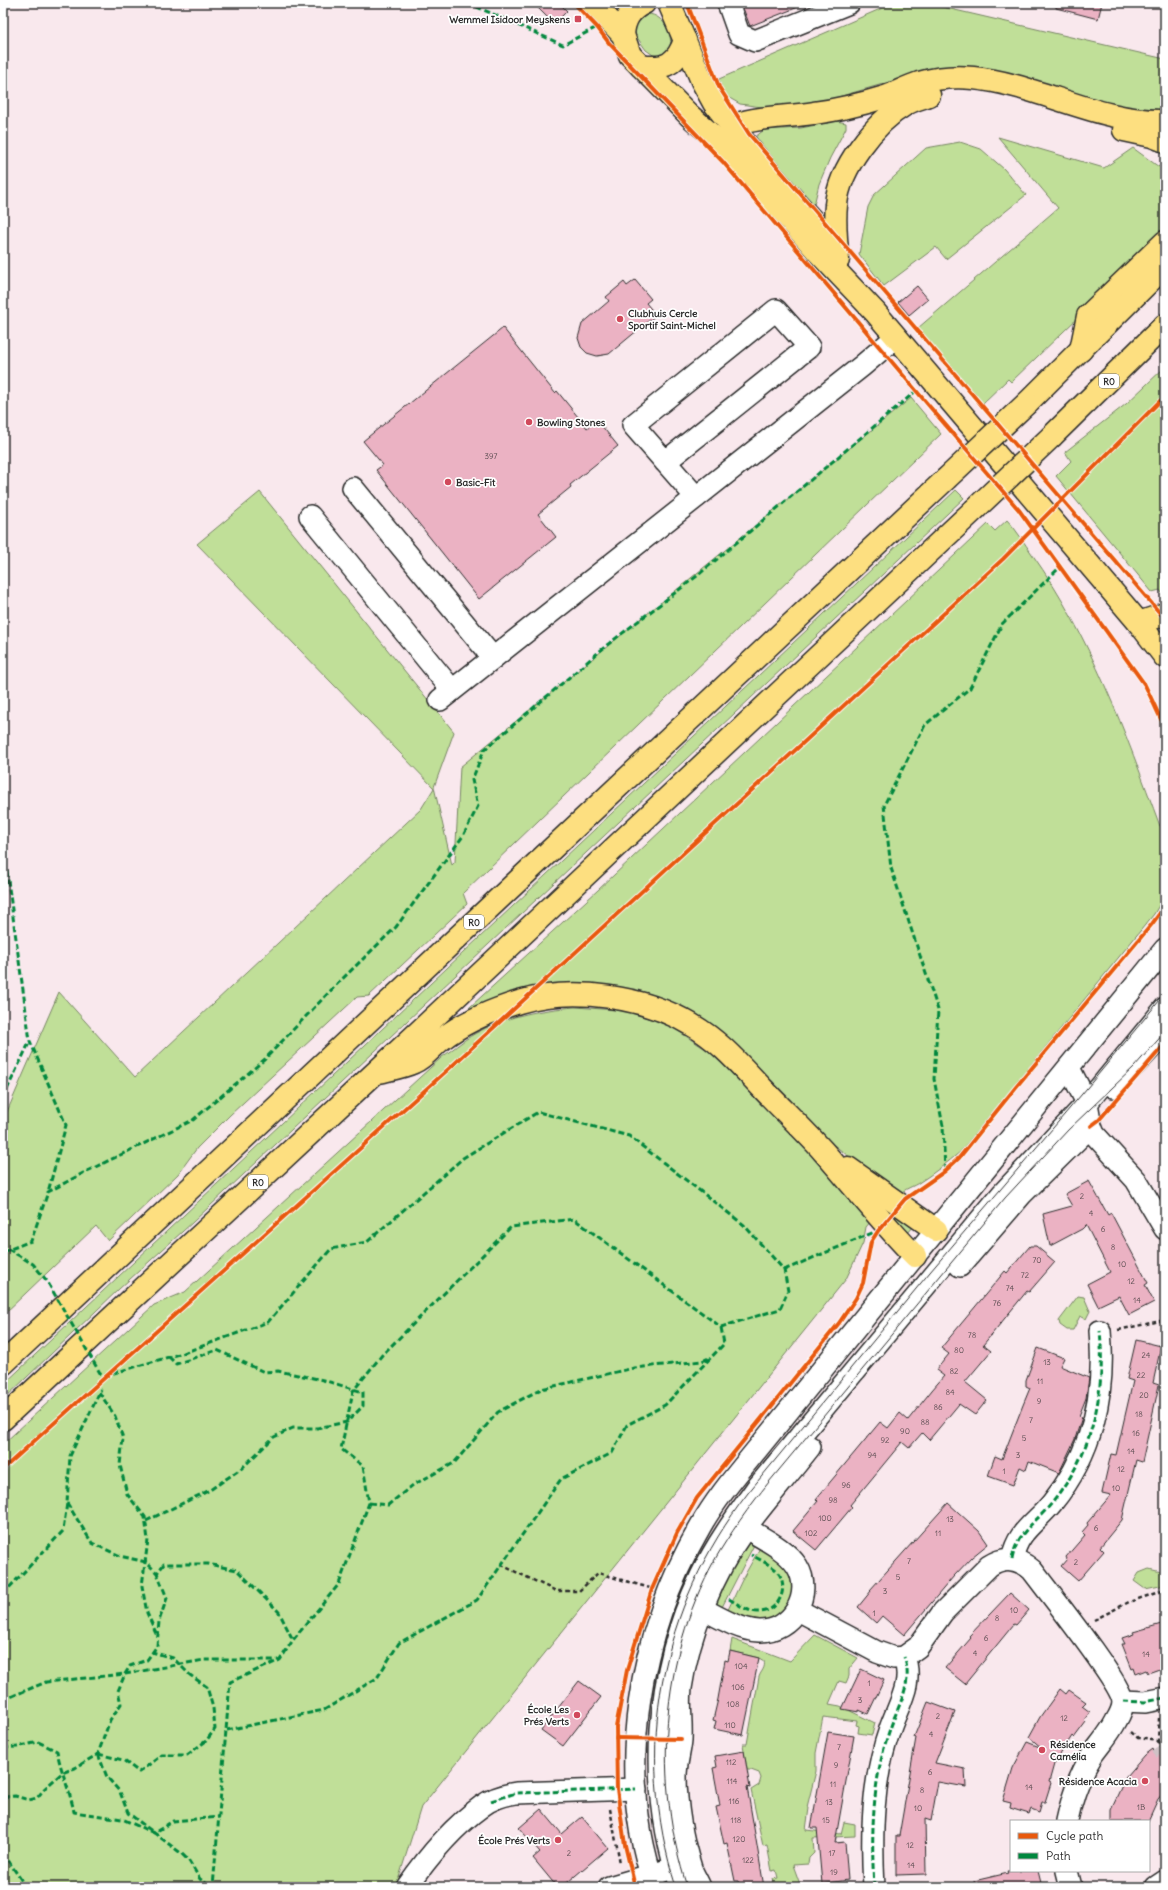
<svg xmlns="http://www.w3.org/2000/svg" width="1168" height="1890" font-family="Delius,sans-serif">
<style>
.green{fill:#c0df98;stroke:#768562}
.building{fill:#ebb2c3;stroke:#2b2b2b}
.lines{fill:none;stroke-linecap:round;stroke-linejoin:round}
.minor-tunnel{stroke:#d0c2c6;stroke-width:21;stroke-dasharray:21 10;stroke-linecap:butt}
.minor-casing{stroke:#2b2b2b;stroke-width:24}
.major-casing{stroke:#2b2b2b;stroke-width:25}
.highway-casing{stroke:#2b2b2b;stroke-width:25}
.path{stroke:#2b2b2b;stroke-width:2.5;stroke-dasharray:4 3;stroke-linecap:butt}
.minor{stroke:#fff;stroke-width:21}
.major{stroke:#fddf80;stroke-width:22}
.highway{stroke:#fddf80;stroke-width:22}
.tram{stroke:#2b2b2b;stroke-width:1}
.highway-bridge-casing{stroke:#2b2b2b;stroke-width:25;stroke-linecap:butt}
.highway-bridge{stroke:#fddf80;stroke-width:22}
.quiet{stroke:#00873e;stroke-width:3;stroke-dasharray:6 3;stroke-linecap:butt}
.cycleway-casing{stroke:#fff;stroke-width:6}
.cycleway{stroke:#e8590c;stroke-width:4}
.poi-dot{fill:#d1495b;stroke:#fff;stroke-width:1.5}
.labels{text-anchor:middle;dominant-baseline:central;stroke-width:3.5;stroke-linejoin:round;paint-order:stroke}
.number-label{font-size:8px;fill:#5b4d51}
.shield{fill:#fff;stroke:#6b6b6b;stroke-width:1}
.shield-label{font-size:9px;font-weight:bold;fill:#2b2b2b}
.poi-label{font-size:10px;font-weight:bold;fill:#2b2b2b;stroke:#fff;text-anchor:end}
</style>
<rect width="100%" height="100%" fill="#f9e8ed"/>
<filter id="ink" filterUnits="userSpaceOnUse"><feTurbulence type="fractalNoise" baseFrequency=".025" numOctaves="2"/><feDisplacementMap in="SourceGraphic" scale="8" xChannelSelector="R" yChannelSelector="G"/><feConvolveMatrix kernelMatrix="1 2 1 2 8 2 1 2 1" color-interpolation-filters="sRGB"/></filter>
<g filter="url(#ink)">
<g class="green">
<path d="M894 3H925L1165 59V112L1144 111 921 73 831 99 769 108 740 104 724 95 719 79Z"/>
<path d="M647 14C665 14 676 39 668 54L656 57 646 50 636 36 634 31 637 21Z"/>
<path d="M836 121 846 123V128L830 158 819 184 814 205 755 137 764 130 801 128Z"/>
<path d="M998 137 1104 168 1133 148 1159 167 1165 157V234L1011 382 1008 379 982 404 918 328 1058 208Z"/>
<path d="M960 142 981 149 1004 169 1026 195 946 259 936 247 884 286 859 254 868 207 874 195 926 148Z"/>
<path d="M1165 367V598L1160 590 1152 592 1056 476 1071 461 1065 452 1126 404Z"/>
<path d="M911 398 941 434 463 893 467 904 369 996 357 997 230 1115 197 1148 178 1174 108 1241 96 1226 3 1315V1121L59 992 135 1077 421 809 434 788 197 544 260 492 454 732 434 787 452 865 455 862 460 767Z"/>
<path d="M956 490 964 498 193 1222 119 1289 3 1400V1385Z"/>
<path d="M1007 520C1017 530 1024 543 1032 554 1091 637 1125 732 1160 826L1165 829V895L1154 914 960 1152C947 1163 934 1173 920 1182 913 1187 905 1188 899 1195L830 1142 738 1047 713 1026 691 1012 650 995 459 1017 598 890 988 524 995 531Z"/>
<path d="M575 1007 629 1011 672 1027 713 1054 814 1158 871 1221 866 1227 863 1243 846 1279 421 1807 396 1887H3V1444L154 1305 185 1292 442 1057C455 1048 467 1037 480 1031 510 1015 541 1010 575 1007Z"/>
<path d="M899 1212 915 1225 906 1235 892 1221Z"/>
<path d="M1078 1296 1084 1297 1090 1311 1086 1319 1080 1316 1073 1330H1067L1060 1325 1059 1321Z"/>
<path d="M748 1541 755 1543 720 1611 712 1602Z"/>
<path d="M761 1546 786 1562 797 1596 770 1625 726 1614 743 1578Z"/>
<path d="M1149 1569 1165 1573V1585L1145 1589 1134 1581 1139 1573Z"/>
<path d="M815 1635 858 1658 849 1669V1676L846 1683 839 1681 829 1704 840 1706 875 1723 872 1735 858 1733 859 1726 856 1725 857 1721 823 1717 816 1753V1771L807 1807 809 1808 806 1830 841 1834 844 1822 855 1824V1836L813 1838 814 1853 809 1858 808 1864 793 1865 801 1887H771L775 1885 773 1879 778 1878 776 1870 772 1871 767 1845 763 1846 751 1790 759 1785 761 1778 759 1773 751 1770H747L743 1744H747L759 1677C761 1671 766 1668 764 1661L759 1658 730 1651 732 1639 790 1661Z"/>
</g>
<g class="building">
<path d="M533 3H559L567 11 554 24Z"/>
<path d="M741 3H806V4L750 26Z"/>
<path d="M1056 3H1102L1098 19 1056 8Z"/>
<path d="M635 280 651 299 646 303 656 315 609 354 597 356 587 353 581 347 578 338 582 324 609 301 606 297 624 282 627 286Z"/>
<path d="M917 286 928 299 909 315 898 302Z"/>
<path d="M503 328 555 393 557 391 587 428 597 420 618 446 570 485 571 487 538 514 556 537 479 599 376 470 383 465 363 441Z"/>
<path d="M1089 1181 1108 1215 1111 1213 1148 1283 1145 1285 1154 1302 1129 1315 1119 1296 1098 1306 1087 1284 1110 1272 1086 1225 1082 1229 1050 1246 1043 1214 1072 1206 1065 1194Z"/>
<path d="M1030 1246H1036L1055 1262 1029 1292 1027 1291 983 1345 991 1351 965 1382 987 1400 975 1415 959 1404 929 1440 922 1433 909 1448 902 1442 850 1505 852 1507 816 1550 793 1531 818 1501 816 1499 880 1422 888 1428 900 1413 908 1420 932 1390 944 1376 936 1370 949 1354 941 1348 1005 1271 1007 1273Z"/>
<path d="M1136 1340 1161 1346 1153 1383 1159 1385 1142 1462 1136 1460 1122 1520 1100 1547 1104 1551 1078 1581 1061 1566 1067 1559 1066 1557 1085 1535 1082 1532 1088 1525 1087 1523 1111 1495 1102 1493 1111 1454 1116 1455 1133 1381 1127 1379Z"/>
<path d="M1038 1348 1064 1358 1060 1366 1089 1378 1086 1398 1079 1416 1082 1417 1075 1439 1059 1473 1029 1461 1026 1470 1020 1467 1013 1485 988 1476 995 1456 1002 1459 1023 1405 1030 1388 1026 1386V1380Z"/>
<path d="M948 1503 979 1531 988 1544 972 1557 954 1576 904 1635 882 1616 876 1623 858 1607 871 1591 870 1590Z"/>
<path d="M1010 1593 1029 1610 1016 1625 1014 1624 965 1684 945 1668 971 1638 969 1636Z"/>
<path d="M1165 1623V1667L1148 1673 1146 1670 1136 1674 1134 1668 1132 1669 1122 1644H1125L1122 1638 1134 1634 1133 1632Z"/>
<path d="M730 1651 759 1658 743 1735 714 1729 716 1721 713 1720 718 1699 725 1660 728 1661Z"/>
<path d="M861 1669 884 1680 868 1714 859 1710V1712L842 1709Z"/>
<path d="M579 1681 601 1697 563 1746 541 1730Z"/>
<path d="M1060 1689 1066 1694 1069 1690 1086 1702 1082 1706 1090 1712 1084 1720 1086 1722 1074 1738 1072 1736 1054 1764 1049 1782 1051 1783 1045 1802H1042L1039 1812 1031 1809 1029 1814 1010 1808 1011 1803 1003 1801 1013 1768 1027 1742 1042 1748 1029 1737 1040 1717Z"/>
<path d="M928 1702 955 1712 935 1763 965 1769 966 1787 938 1782 931 1821 925 1819 926 1874 896 1875V1836H899L916 1738 914 1737Z"/>
<path d="M828 1732 854 1736 835 1843 845 1842 848 1880 822 1884 817 1828H811Z"/>
<path d="M1165 1744V1791L1158 1799 1148 1821H1111V1809L1126 1777 1145 1755 1153 1749 1154 1752Z"/>
<path d="M744 1751 750 1788 747 1787 764 1887H740L738 1881H735L727 1843 724 1844 716 1807 720 1806 713 1768 717 1767 715 1756Z"/>
<path d="M541 1809 562 1834 582 1817 608 1848 562 1887H557L533 1858 540 1852 519 1828Z"/>
<path d="M1007 1871H1038L1042 1887H975L974 1881 1008 1873Z"/>
</g>
<g class="lines">
<path class="minor-tunnel" d="M1161 1746 1165 1752"/>
<defs>
<g id="minor">
<path d="M728 3 739 34 755 41 849 3"/>
<path d="M665 462 809 347 776 310 633 425 696 497"/>
<path d="M353 488 493 658"/>
<path d="M310 516 452 690"/>
<path d="M440 700 862 366 896 337"/>
<path d="M1069 1068 1087 1103 1091 1126 1094 1134 1136 1180 1165 1229"/>
<path d="M1114 1087 1165 1033"/>
<path d="M960 1266 1022 1194 1091 1126"/>
<path d="M1012 1559C1018 1530 1035 1524 1052 1503 1092 1454 1106 1394 1100 1331"/>
<path d="M703 1609C720 1618 740 1630 759 1631 792 1632 814 1594 797 1566 786 1549 762 1538 746 1528"/>
<path d="M798 1610 877 1652 894 1658 904 1657 918 1647 943 1612 989 1566C1004 1556 1018 1558 1032 1570 1047 1590 1122 1684 1123 1702 1123 1708 1119 1716 1116 1721 1110 1733 1101 1743 1093 1754 1080 1774 1072 1797 1067 1821"/>
<path d="M1123 1701 1145 1702 1165 1698"/>
<path d="M1067 1871 1071 1887"/>
<path d="M407 1887C427 1858 453 1827 482 1806 491 1799 504 1795 516 1793L636 1789"/>
<path d="M609 1887 664 1871"/>
<path d="M655 1887C614 1770 639 1632 700 1527 714 1502 732 1480 750 1458L1165 949"/>
<path d="M681 1887C647 1787 655 1671 701 1576 716 1545 736 1517 756 1489L1002 1194 1087 1103 1165 1008"/>
<path d="M700 1887C697 1880 693 1874 691 1868 682 1840 676 1805 676 1776 676 1763 680 1752 681 1740 682 1723 679 1705 681 1688 689 1633 713 1573 746 1527 766 1500 789 1474 810 1447"/>
<path d="M874 1887C871 1834 872 1780 890 1729 898 1705 914 1683 904 1657"/>
<path d="M1156 1887 1165 1881"/>
</g>
<g id="major">
<path d="M593 3 623 35 630 55 689 115 731 152 819 253 875 312 1139 623 1165 657"/>
<path d="M669 3 702 81 714 103 767 171 811 219 830 247"/>
<path d="M623 35C624 19 630 10 644 3"/>
<path d="M641 66C665 70 677 64 685 40"/>
</g>
<g id="highway">
<path d="M1124 130 1152 136 1165 141"/>
<path d="M731 152C728 142 728 135 733 126L741 123C765 116 790 117 814 113 837 110 862 104 885 97 896 93 907 87 919 83 936 78 955 76 973 78 1038 84 1098 123 1165 121"/>
<path d="M838 260C836 242 834 223 836 205 839 168 875 122 906 104 913 100 921 98 929 95"/>
<path d="M1081 350 1088 316 1165 242"/>
<path d="M1027 403 1165 266"/>
<path d="M1052 436 1165 325"/>
<path d="M1139 623 1165 614"/>
<path d="M379 1072C390 1069 403 1067 414 1062 424 1058 433 1046 442 1039 464 1022 493 1010 519 1002 573 986 644 996 692 1025 720 1041 741 1066 763 1089 783 1110 804 1130 823 1151 854 1186 882 1223 915 1256"/>
<path d="M848 1168 936 1230"/>
<path d="M3 1364 946 479"/>
<path d="M3 1419 376 1072 974 510"/>
</g>
</defs>
<use href="#minor" class="minor-casing"/>
<use href="#major" class="major-casing"/>
<use href="#highway" class="highway-casing"/>
<g class="path">
<path d="M858 261 870 275"/>
<path d="M1098 540 1148 598"/>
<path d="M1060 567 1145 685"/>
<path d="M1118 1330 1165 1320"/>
<path d="M501 1565 556 1591H579L598 1573 650 1588"/>
<path d="M1094 1620 1129 1602 1165 1590"/>
<path d="M1131 1732 1138 1738 1158 1741 1159 1718"/>
<path d="M1158 1741 1161 1746"/>
<path d="M610 1809 620 1863"/>
<path d="M952 1887 964 1885 965 1887"/>
</g>
<use href="#minor" class="minor"/>
<use href="#major" class="major"/>
<use href="#highway" class="highway"/>
<g class="tram">
<path d="M676 1887C632 1749 660 1607 748 1493L930 1272 1082 1094 1165 994"/>
<path d="M687 1887C653 1781 660 1660 714 1561 730 1533 749 1507 769 1482L1005 1198 1068 1130 1134 1067 1165 1032"/>
</g>
<defs>
<g id="highway-bridge">
<path d="M946 479 1027 403"/>
<path d="M974 510 1052 436"/>
</g>
</defs>
<use href="#highway-bridge" class="highway-bridge-casing"/>
<use href="#highway-bridge" class="highway-bridge"/>
<g class="quiet">
<path d="M468 3 563 45 597 27"/>
<path d="M3 844 30 1041 66 1125 48 1192"/>
<path d="M3 1098 30 1041"/>
<path d="M945 1171 943 1126 934 1079 938 1010 891 868 884 805 925 725 970 688 1002 624 1060 567"/>
<path d="M8 1249 33 1264 47 1281 100 1373 107 1375 186 1352 268 1322 331 1249 367 1242 463 1158 538 1112 629 1136 744 1225 784 1270 788 1291 780 1309 721 1327 574 1219 511 1227 382 1355 353 1391 341 1449 363 1466 369 1503 339 1584 293 1640 280 1660 230 1682 213 1887"/>
<path d="M3 1252 31 1241 48 1192 85 1172 193 1120 264 1060 336 985 396 927 463 836 478 806 472 780 484 750 607 645 697 576 916 391"/>
<path d="M784 1270 877 1231"/>
<path d="M99 1392 115 1416 123 1438 120 1465 127 1494 145 1517 148 1540 142 1586 147 1613 157 1635"/>
<path d="M67 1503 92 1543 120 1556 146 1562 157 1573 164 1564H208L237 1570 279 1612 293 1640"/>
<path d="M369 1503 388 1505 413 1485 454 1463 498 1412 541 1389 634 1368 702 1361 709 1358"/>
<path d="M146 1521 210 1490 242 1468 274 1437 293 1428H317L347 1422 363 1406V1392L323 1380 278 1371 264 1372 217 1350 176 1364 169 1357"/>
<path d="M1012 1559C1018 1530 1035 1524 1052 1503 1092 1454 1106 1394 1100 1331"/>
<path d="M3 1594 63 1531 67 1503 70 1456 101 1389"/>
<path d="M729 1599C738 1604 749 1613 760 1612 781 1611 790 1584 776 1570 769 1564 759 1559 751 1555"/>
<path d="M3 1700 46 1682 125 1674 204 1660H278"/>
<path d="M1123 1701 1145 1702 1165 1698"/>
<path d="M227 1730 324 1710 377 1678 399 1643 477 1600 561 1479 612 1453 627 1425 665 1405 724 1344 721 1327"/>
<path d="M1161 1746 1165 1752"/>
<path d="M3 1748 17 1747 38 1742 57 1751C61 1772 70 1791 74 1812L122 1819 154 1833 173 1821 219 1817"/>
<path d="M98 1754 123 1760 139 1772 162 1755H187L206 1741 215 1729 213 1708 207 1687 190 1675 173 1658 152 1652"/>
<path d="M98 1754 107 1777 120 1792 128 1813 182 1854 189 1861 200 1879 211 1887"/>
<path d="M3 1797 15 1796 29 1800 37 1798 45 1788 62 1773 75 1768 98 1754 110 1720 121 1704 118 1691 125 1674 130 1666 147 1660 157 1646 159 1621 167 1598 157 1573"/>
<path d="M491 1801 516 1793 636 1789"/>
<path d="M3 1853 26 1887"/>
<path d="M874 1887C871 1834 872 1780 890 1729 898 1705 914 1683 904 1657"/>
<path d="M1156 1887 1165 1881"/>
</g>
<defs>
<g id="cycleway">
<path d="M574 3 597 27 609 43 723 162 930 407 1019 510 1145 685 1165 728"/>
<path d="M687 3 719 87 749 134 1165 619"/>
<path d="M1091 1126 1099 1120 1165 1044"/>
<path d="M3 1469 453 1065 1003 559 1165 396"/>
<path d="M616 1738 681 1739"/>
<path d="M635 1887 625 1845 617 1789 616 1727 627 1670 652 1589 677 1533 697 1498 839 1323 856 1298 863 1283 871 1242 878 1231 905 1199 945 1171 959 1158 1016 1087 1152 924 1165 906"/>
</g>
</defs>
<use href="#cycleway" class="cycleway-casing"/>
<use href="#cycleway" class="cycleway"/>
</g>
</g>
<g class="poi-dot">
<rect x="574" y="15" width="8" height="8" rx="2"/>
<circle cx="620" cy="319" r="4"/>
<circle cx="529" cy="422" r="4"/>
<circle cx="448" cy="482" r="4"/>
<circle cx="577" cy="1715" r="4"/>
<circle cx="1042" cy="1750" r="4"/>
<circle cx="1145" cy="1781" r="4"/>
<circle cx="558" cy="1840" r="4"/>
</g>
<g class="labels">
<g class="number-label">
<text x="491" y="456">397</text>
<text x="1082" y="1196">2</text>
<text x="1091" y="1213">4</text>
<text x="1103" y="1229">6</text>
<text x="1113" y="1247">8</text>
<text x="1037" y="1260">70</text>
<text x="1122" y="1264">10</text>
<text x="1025" y="1275">72</text>
<text x="1131" y="1281">12</text>
<text x="1010" y="1288">74</text>
<text x="1137" y="1300">14</text>
<text x="997" y="1303">76</text>
<text x="972" y="1335">78</text>
<text x="959" y="1350">80</text>
<text x="1146" y="1355">24</text>
<text x="1047" y="1362">13</text>
<text x="954" y="1371">82</text>
<text x="1141" y="1375">22</text>
<text x="1040" y="1381">11</text>
<text x="950" y="1392">84</text>
<text x="1144" y="1395">20</text>
<text x="1039" y="1401">9</text>
<text x="938" y="1407">86</text>
<text x="1139" y="1414">18</text>
<text x="1031" y="1420">7</text>
<text x="925" y="1422">88</text>
<text x="905" y="1431">90</text>
<text x="1136" y="1433">16</text>
<text x="1024" y="1438">5</text>
<text x="885" y="1440">92</text>
<text x="1131" y="1451">14</text>
<text x="872" y="1455">94</text>
<text x="1018" y="1455">3</text>
<text x="1121" y="1469">12</text>
<text x="1004" y="1471">1</text>
<text x="846" y="1485">96</text>
<text x="1116" y="1488">10</text>
<text x="833" y="1500">98</text>
<text x="825" y="1518">100</text>
<text x="950" y="1519">13</text>
<text x="1096" y="1528">6</text>
<text x="811" y="1533">102</text>
<text x="938" y="1533">11</text>
<text x="909" y="1561">7</text>
<text x="1076" y="1562">2</text>
<text x="898" y="1577">5</text>
<text x="885" y="1591">3</text>
<text x="1014" y="1610">10</text>
<text x="874" y="1613">1</text>
<text x="997" y="1618">8</text>
<text x="986" y="1638">6</text>
<text x="975" y="1653">4</text>
<text x="1146" y="1654">14</text>
<text x="741" y="1666">104</text>
<text x="869" y="1683">1</text>
<text x="738" y="1687">106</text>
<text x="860" y="1700">3</text>
<text x="733" y="1704">108</text>
<text x="938" y="1716">2</text>
<text x="1064" y="1718">12</text>
<text x="730" y="1725">110</text>
<text x="931" y="1734">4</text>
<text x="839" y="1747">7</text>
<text x="731" y="1762">112</text>
<text x="836" y="1765">9</text>
<text x="930" y="1772">6</text>
<text x="732" y="1781">114</text>
<text x="833" y="1784">11</text>
<text x="1029" y="1787">14</text>
<text x="922" y="1790">8</text>
<text x="734" y="1801">116</text>
<text x="829" y="1802">13</text>
<text x="1141" y="1807">1B</text>
<text x="918" y="1808">10</text>
<text x="736" y="1820">118</text>
<text x="826" y="1820">15</text>
<text x="739" y="1839">120</text>
<text x="910" y="1845">12</text>
<text x="569" y="1853">2</text>
<text x="832" y="1853">17</text>
<text x="748" y="1860">122</text>
<text x="911" y="1865">14</text>
<text x="834" y="1872">19</text>
</g>
<g class="shield">
<rect x="1099" y="374" width="20" height="14" rx="3"/>
<rect x="464" y="915" width="20" height="14" rx="3"/>
<rect x="248" y="1175" width="20" height="14" rx="3"/>
</g>
<g class="shield-label">
<text x="1109" y="381">R0</text>
<text x="474" y="922">R0</text>
<text x="258" y="1182">R0</text>
</g>
<g class="poi-label">
<text x="570" y="19">Wemmel Isidoor Meyskens</text>
<text x="628" y="313" text-anchor="start">Clubhuis Cercle<tspan x="628" dy="12">Sportif Saint-Michel</tspan></text>
<text x="537" y="422" text-anchor="start">Bowling Stones</text>
<text x="456" y="482" text-anchor="start">Basic-Fit</text>
<text x="569" y="1709">École Les<tspan x="569" dy="12">Prés Verts</tspan></text>
<text x="1050" y="1744" text-anchor="start">Résidence<tspan x="1050" dy="12">Camélia</tspan></text>
<text x="1137" y="1781">Résidence Acacia</text>
<text x="550" y="1840">École Prés Verts</text>
</g>
</g>
<rect width="1168" height="1890" fill="none" stroke="#fff" stroke-width="16"/>
<rect x="8" y="8" width="1152" height="1874" fill="none" stroke="#2b2b2b" stroke-width="1.5" filter="url(#ink)"/>
<rect x="1010" y="1820" width="140" height="52" fill="#ffffff" stroke="#aaaaaa"/>
<rect x="1018" y="1833" width="20" height="6" fill="#e8590c" stroke="#aaaaaa"/>
<text x="1046" y="1840" font-size="12" fill="#2b2b2b">Cycle path</text>
<rect x="1018" y="1853" width="20" height="6" fill="#00873e" stroke="#aaaaaa"/>
<text x="1046" y="1860" font-size="12" fill="#2b2b2b">Path</text>
</svg>
